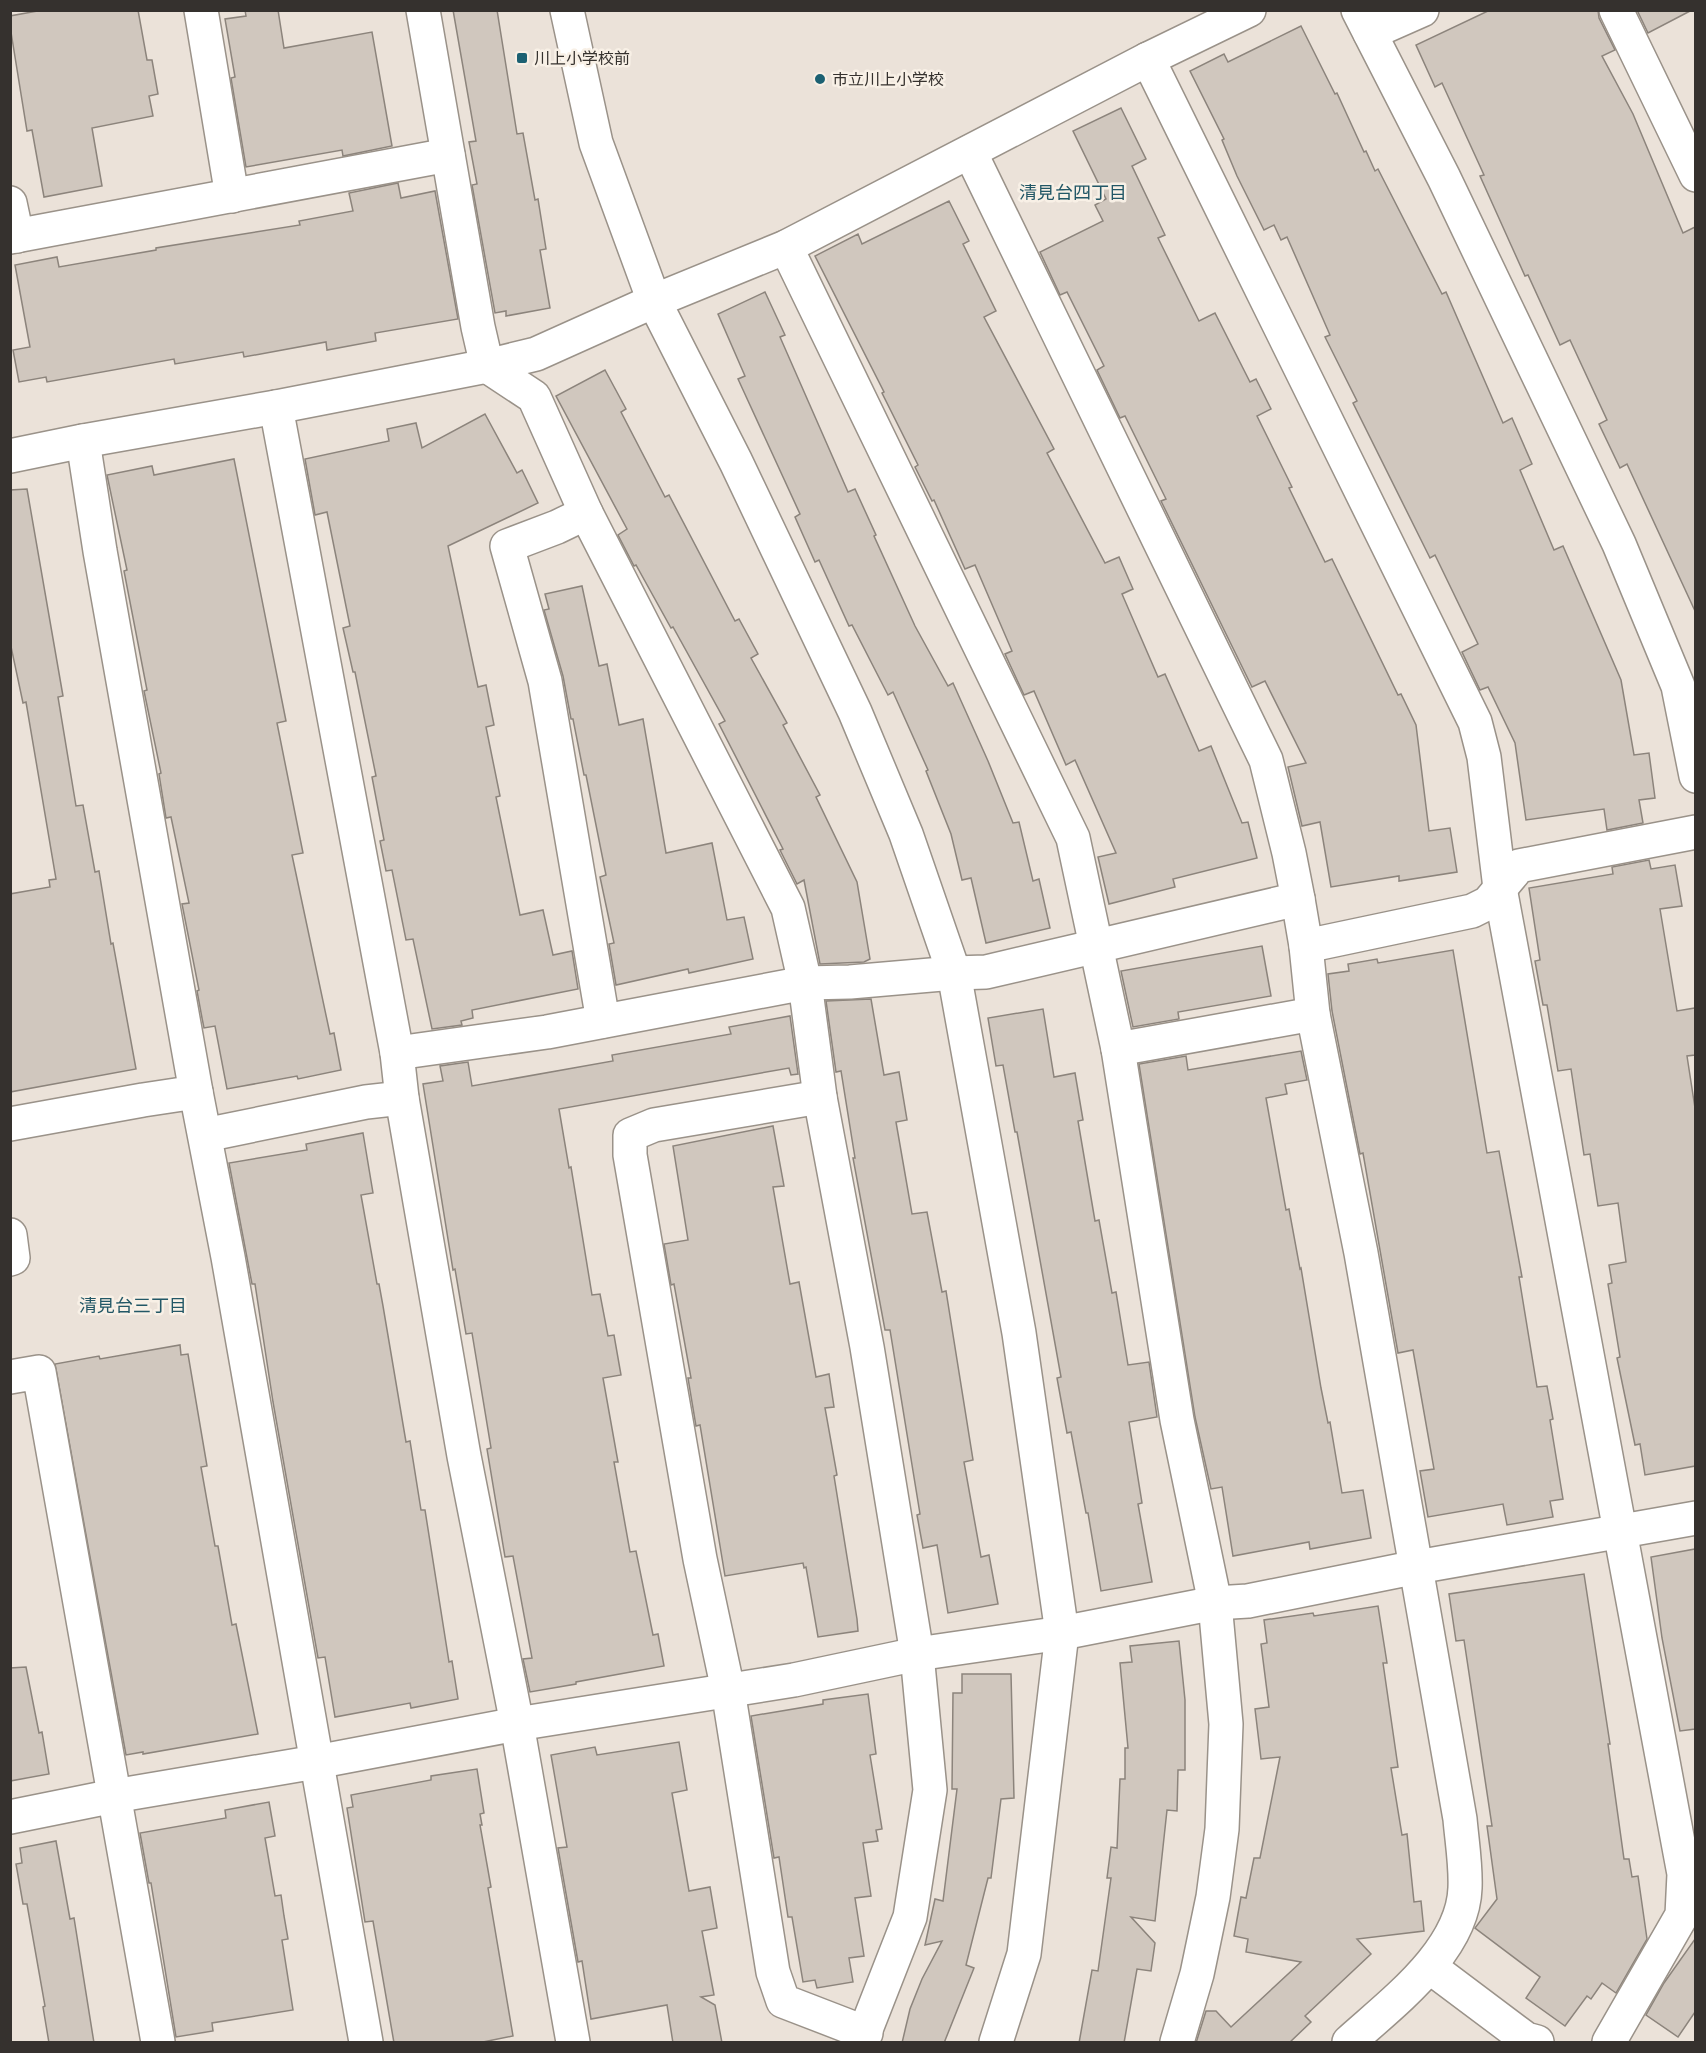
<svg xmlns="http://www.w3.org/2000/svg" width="1706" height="2053" font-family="'Golos Text','Noto Sans JP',sans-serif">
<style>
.building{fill:#d0c7be;stroke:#8c847c;stroke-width:1.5}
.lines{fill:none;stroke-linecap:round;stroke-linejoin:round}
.minor-casing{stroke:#9a9289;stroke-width:36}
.minor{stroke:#fff;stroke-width:33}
.poi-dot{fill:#1b6072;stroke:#f8f0e6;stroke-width:2}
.labels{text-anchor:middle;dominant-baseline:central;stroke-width:5;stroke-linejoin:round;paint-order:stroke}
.poi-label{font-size:16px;fill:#35312e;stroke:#f8f0e6;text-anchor:start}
.neighbourhood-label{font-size:18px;fill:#225766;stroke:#f8f0e6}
</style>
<rect width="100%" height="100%" fill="#ebe2d9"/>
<g class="building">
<path d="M43 10H138L147 60H152L158 94 149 96 153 116 92 128 102 186 44 197 32 130 27 131 10 26V16Z"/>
<path d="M245 10H278L284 48 372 32 392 146 343 156 342 150 246 167 231 78 235 77 225 19 246 16Z"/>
<path d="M453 10H497L517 134 523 133 535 200 538 199 546 249 540 250 550 308 506 316V311L495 313 472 185 477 184 469 142 476 141Z"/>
<path d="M1490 10H1598L1599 18 1615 50 1602 56 1633 114 1683 233 1695 227V611L1627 464 1620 468 1599 424 1607 420 1570 340 1560 345 1528 275 1525 276 1511 245 1480 176 1484 175 1442 83 1435 87 1416 45Z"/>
<path d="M1637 10H1692L1648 33Z"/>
<path d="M1301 26 1335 94 1337 93 1364 152 1366 151 1375 171 1378 169 1442 294 1446 292 1503 423 1512 418 1532 464 1520 470 1554 550 1563 546 1621 680 1634 755 1649 753 1655 798 1639 800 1643 823 1607 830 1604 809 1526 820 1515 743 1488 687 1480 690 1462 652 1478 644 1435 555 1430 558 1353 403 1357 401 1325 337 1330 335 1287 237 1281 240 1274 225 1264 230 1237 176 1222 140 1224 139 1190 71 1224 54 1228 62Z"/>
<path d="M1121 108 1146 159 1132 166 1165 235 1158 238 1199 321 1215 313 1250 382 1256 379 1271 409 1257 416 1292 487 1289 488 1325 562 1332 559 1398 695 1401 694 1416 725 1429 831 1450 828 1457 872 1399 881V876L1331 887 1320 822 1302 826 1288 767 1306 763 1265 681 1252 687 1161 501 1166 499 1125 416 1120 418 1097 370 1104 366 1067 292 1060 295 1040 252 1103 221 1095 205 1106 199 1073 131Z"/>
<path d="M398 183 401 198 435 191 458 319 375 333 376 341 327 350 326 342 244 357 243 352 175 364 174 359 47 382 46 377 19 382 13 350 30 347 15 265 57 257 59 267 156 250V248L300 225 299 221 353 211 349 193Z"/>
<path d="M949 201 969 241 963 244 996 311 984 317 1054 449 1047 453 1105 563 1119 557 1133 589 1122 594 1158 677 1165 674 1199 751 1211 746 1242 823 1248 822 1257 858 1173 879 1175 887 1109 904 1098 857 1116 853 1075 760 1066 765 1034 691 1024 695 1005 654 1012 651 975 565 965 569 934 500 932 501 915 467 918 465 882 393 884 392 815 256 858 234 862 244Z"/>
<path d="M765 292 785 335 780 337 848 492 855 489 876 535 874 536 915 626 948 686 953 683 988 761 1013 823 1019 822 1033 881 1039 879 1050 928 986 943 971 878 962 880 951 834 926 771 928 770 893 692 888 695 852 625 849 626 819 560 815 562 795 517 800 514 738 379 745 376 718 314Z"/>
<path d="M605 370 626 409 621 412 665 497 669 495 735 621 739 619 758 654 751 658 787 723 783 725 820 795 816 797 857 882 870 959 864 962 820 964 804 880 797 884 780 850 783 849 719 724 725 721 673 627 671 628 636 565 634 566 618 535 627 529 556 396Z"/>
<path d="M485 414 517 473 522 470 538 503 448 546 478 687 486 685 494 725 486 727 500 796 496 797 520 915 543 910 553 955 572 951 578 989 472 1010 473 1018 461 1021 462 1025 432 1029 413 939 406 940 392 870 386 871 380 841 384 840 372 777 376 776 355 672H353L343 628 350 626 327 512 315 515 305 459 389 441 387 429 416 423 422 448Z"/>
<path d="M234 459 286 721 277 723 303 853 292 855 330 1034 334 1033 341 1070 298 1079 297 1076 227 1089 215 1026 204 1028 202 1018 197 991 199 990 182 904 189 903 171 817 166 818 159 774 161 773 144 691 147 690 124 571 127 570 107 475 152 466 154 475Z"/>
<path d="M27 489 63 696 58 697 76 806 83 805 95 872 99 871 111 944 113 943 136 1069 10 1092V894L50 887 49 880 56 879 26 702 23 703 10 642V490Z"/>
<path d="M582 586 599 666 607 664 619 725 643 719 666 853 712 843 727 920 744 917 753 959 689 973 688 969 616 985 609 944 614 943 600 877 606 875 586 775H584L573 719H571L563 676 544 610 549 609 545 594Z"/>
<path d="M1649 860 1651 869 1675 865 1682 906 1660 909 1677 1011 1695 1008V1055L1687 1056 1695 1108V1466L1645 1475 1640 1444 1635 1445 1617 1358 1620 1357 1608 1284 1612 1283 1609 1265 1626 1262 1618 1203 1598 1206 1590 1154 1584 1155 1571 1069 1558 1071 1547 1005H1543L1535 961 1540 960 1529 888 1613 874 1612 867Z"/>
<path d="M1262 946 1271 996 1178 1012 1179 1019 1133 1027 1121 971Z"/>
<path d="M1453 950 1487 1153 1499 1151 1522 1277H1519L1537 1387 1547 1386 1553 1419 1550 1420 1563 1499 1550 1501 1553 1517 1507 1525 1503 1504 1428 1517 1420 1471 1434 1469 1413 1350 1398 1353 1363 1153 1360 1154 1332 1011 1328 974 1349 971 1348 964 1377 959 1378 963Z"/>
<path d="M871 999 884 1075 899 1072 907 1120 896 1122 912 1214 927 1212 942 1292 946 1291 973 1460 964 1462 981 1557 989 1555 998 1604 948 1613 937 1545 923 1548 917 1515 920 1514 890 1330H885L853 1158H855L841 1071 836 1072 826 1001Z"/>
<path d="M1043 1009 1054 1077 1075 1073 1083 1120 1078 1121 1095 1221 1099 1220 1112 1293 1116 1292 1128 1365 1149 1362 1157 1417 1129 1422 1142 1503 1138 1504 1152 1582 1101 1591 1088 1513H1086L1071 1432 1067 1433 1057 1378 1061 1377 1017 1132H1015L1003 1065 996 1066 988 1018Z"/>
<path d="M790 1016 798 1074 791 1075 789 1068 559 1109 569 1168 571 1167 592 1295 600 1294 608 1336 614 1335 621 1375 603 1378 618 1462H614L630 1552 636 1551 653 1635 658 1634 664 1666 576 1682V1684L530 1692 523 1659 532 1658 513 1556 505 1557 487 1449 491 1448 472 1333 466 1334 455 1269 453 1270 423 1084 443 1081 440 1066 468 1062 472 1086 613 1061 612 1055 731 1034 729 1027Z"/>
<path d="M1301 1051 1307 1080 1285 1084 1287 1094 1266 1098 1286 1210 1289 1209 1300 1269 1301 1268 1321 1388 1328 1423 1330 1422 1342 1493 1363 1490 1371 1538 1310 1549 1309 1542 1233 1556 1222 1487 1211 1489 1195 1417 1139 1064 1186 1056 1188 1070Z"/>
<path d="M773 1126 784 1186 773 1187 790 1284 799 1282 816 1377 829 1374 834 1407 825 1408 837 1475 834 1476 857 1619 858 1631 818 1637 806 1567 804 1568 803 1563 725 1576 700 1425 696 1426 688 1378H691L674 1284 671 1285 664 1244 688 1240 673 1146Z"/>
<path d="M363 1133 373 1193 361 1195 377 1284H379L383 1306 406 1442 410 1441 421 1510H425L449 1662 452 1661 458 1699 411 1708 410 1703 335 1717 325 1657 318 1658 273 1402 255 1284H252L229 1163 307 1150 306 1144Z"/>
<path d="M180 1345 181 1355 188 1354 207 1466 201 1467 215 1546H218L232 1625 236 1624 258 1734 143 1754V1752L126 1755 55 1364 99 1356 100 1359Z"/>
<path d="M1695 1549V1729L1680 1731 1662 1638 1651 1557Z"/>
<path d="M1584 1574 1610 1744H1608L1624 1859H1629L1632 1877 1638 1876 1647 1939 1616 1993 1602 1983 1591 1999 1587 1996 1565 2026 1526 1998 1540 1977 1475 1928 1497 1899 1487 1826H1492L1464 1640 1456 1641 1449 1594Z"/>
<path d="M1378 1606 1387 1663H1383L1398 1767 1391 1768 1402 1835 1407 1834 1414 1902 1421 1901 1424 1931 1357 1939 1371 1954 1305 2016 1311 2022 1289 2043H1196L1206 2011H1216L1231 2027 1301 1962 1246 1952 1248 1939 1234 1936 1241 1897 1246 1898 1254 1858H1260L1280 1757 1261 1759 1255 1709 1269 1707 1261 1644 1267 1643 1264 1620 1313 1613 1314 1616Z"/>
<path d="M1179 1641 1185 1700V1770H1178L1177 1811 1167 1810 1155 1921 1131 1917 1155 1943 1151 1971 1137 1969 1124 2043H1079L1092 1970 1098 1971 1111 1878H1107L1111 1847 1117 1848 1120 1779H1125V1748H1128L1120 1663 1132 1662 1130 1646Z"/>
<path d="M26 1667 39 1733 42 1732 49 1774 10 1781V1668Z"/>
<path d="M962 1674H1011L1014 1798 1001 1799 991 1878H988L966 1965 974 1968 944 2043H902L910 2009 922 1979 942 1941 925 1945 935 1899 943 1901 957 1789H952L953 1693H962Z"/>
<path d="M868 1694 876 1754 870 1755 882 1829 876 1830 878 1841 863 1843 871 1896 855 1898 864 1956 849 1958 853 1982 817 1988 815 1980 803 1982 792 1917H788L779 1857 774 1858 751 1716 823 1704V1700Z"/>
<path d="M679 1742 687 1790 672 1793 689 1891 710 1887 717 1928 702 1931 714 1995 701 1997 715 2005 722 2043H673L667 2005 591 2019 582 1961 578 1962 558 1848 567 1847 551 1755 595 1747 597 1755Z"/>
<path d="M477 1769 484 1813 480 1814 482 1825H480L491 1887 488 1888 513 2036 478 2043H394L373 1921 365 1922 347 1808 353 1807 351 1795 431 1780V1776Z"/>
<path d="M269 1802 275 1836 265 1838 275 1896 281 1895 284 1916 288 1939 282 1940 293 2010 212 2023 213 2031 176 2037 151 1883H149L140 1833 226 1818 225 1810Z"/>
<path d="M56 1841 70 1919 74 1918 94 2043H49L43 2007 45 2006 27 1904H23L16 1864 22 1863 20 1848Z"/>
<path d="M1695 1939V2012L1678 2037 1646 2015 1664 1983Z"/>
</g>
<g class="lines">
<defs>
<g id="minor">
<path d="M201 10 232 196"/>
<path d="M423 10 478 327 487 366 534 397 586 513 788 908 805 983 820 1097 867 1347 917 1654 930 1790 910 1917 861 2042"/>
<path d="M567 10 596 143 654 301 736 462 855 712 906 834 954 973 1019 1333 1062 1633 1024 1954 996 2042"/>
<path d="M1358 10 1444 178 1619 544 1678 686 1696 776"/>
<path d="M1616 10 1696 175"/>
<path d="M1370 33 1422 10"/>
<path d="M1148 59 1475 722 1484 757 1500 888 1684 1874 1682 1915 1609 2042"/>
<path d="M970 152 1266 760 1289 853 1298 899 1306 946 1313 1014 1361 1253 1460 1819C1462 1842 1466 1865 1465 1888 1463 1951 1392 2003 1349 2042"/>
<path d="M10 203 17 236"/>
<path d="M10 237 448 155"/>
<path d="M786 247 1073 838 1118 1049 1177 1420 1215 1603 1226 1724 1222 1829 1213 1897 1197 1974 1177 2042"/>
<path d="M276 407 397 1053 402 1098 464 1456 517 1724 573 2042"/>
<path d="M83 441 100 551 196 1092 228 1257 366 2042"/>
<path d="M10 456 83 441 276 407 487 366 536 354 654 301 786 247 1148 59 1249 10"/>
<path d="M586 513 557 527 507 546 545 681 603 1021"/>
<path d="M1306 946 1472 911 1488 903 1519 866 1696 832"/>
<path d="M1118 1049 1313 1014"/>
<path d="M397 1053 547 1032 805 983 850 982 954 973 986 972 1298 899"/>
<path d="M820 1097 654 1125 630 1135V1155L700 1559 728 1690 773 1972 783 2001 866 2033"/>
<path d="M10 1124 143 1100 196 1092"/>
<path d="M205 1135 366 1102 402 1098"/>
<path d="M10 1235 13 1258 10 1259"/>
<path d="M10 1377 39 1372 158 2042"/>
<path d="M10 1817 114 1796 316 1762 517 1724 794 1680 917 1654 1062 1633 1215 1603 1248 1601 1417 1567 1696 1518"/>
<path d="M1430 1967 1526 2039 1537 2042"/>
</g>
</defs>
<use href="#minor" class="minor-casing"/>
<use href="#minor" class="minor"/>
</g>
<g class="poi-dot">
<rect x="516" y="52" width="12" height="12" rx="3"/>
<circle cx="820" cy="79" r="6"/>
</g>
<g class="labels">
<g class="poi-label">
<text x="534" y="58">川上小学校前</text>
<text x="832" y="79">市立川上小学校</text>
</g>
<g class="neighbourhood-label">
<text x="1073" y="192">清見台四丁目</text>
<text x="133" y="1305">清見台三丁目</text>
</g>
</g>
<rect width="1706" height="2053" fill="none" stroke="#35312e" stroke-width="24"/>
</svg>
